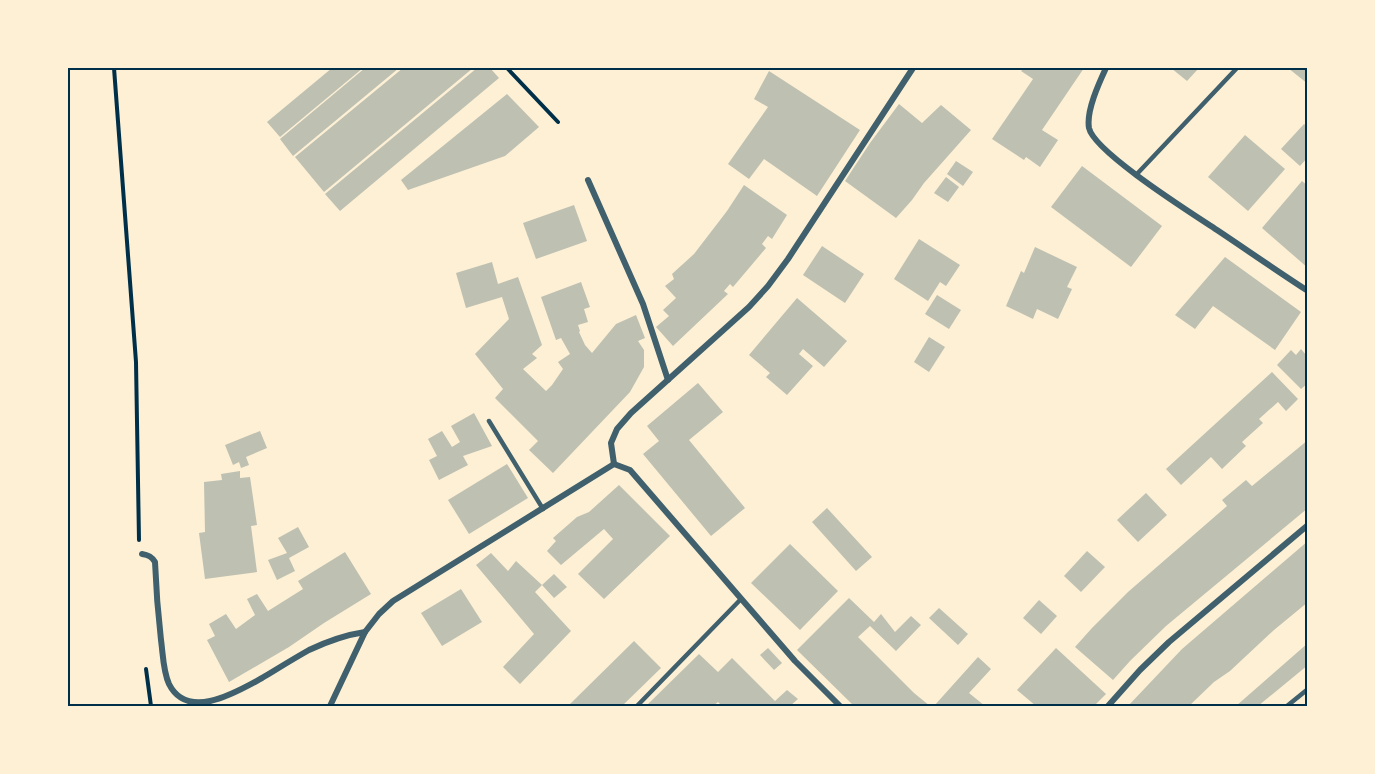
<svg xmlns="http://www.w3.org/2000/svg" width="1375" height="774" font-family="'Fira Sans Condensed',sans-serif">
<style>
.building{fill:#bec0b2}
.lines{fill:none;stroke-linecap:round;stroke-linejoin:round}
.path{stroke:#003049;stroke-width:4}
.service{stroke:#3f606c;stroke-width:4.5}
.minor{stroke:#3f606c;stroke-width:6}
.neatline{fill:none;stroke:#003049;stroke-width:2}
</style>
<rect width="100%" height="100%" fill="#fdf0d5"/>
<g class="building">
<path d="M332 68H363L280 137 267 122Z"/>
<path d="M365 68H399L293 156 280 139Z"/>
<path d="M403 68H473L324 192 295 157Z"/>
<path d="M477 68H490L499 78 340 211 325 194Z"/>
<path d="M1024 68H1084L1042 130 1058 140 1040 167 1026 157 1024 160 992 139 1033 79 1021 71Z"/>
<path d="M1171 68H1199L1187 81Z"/>
<path d="M1288 68H1308V84Z"/>
<path d="M769 71 860 130 817 196 764 159 749 179 728 164 768 107 754 99Z"/>
<path d="M507 94 539 127 505 156 408 190 401 180Z"/>
<path d="M899 104 922 123 941 105 971 130 924 183 912 200 896 218 845 181 870 143Z"/>
<path d="M1304 124 1308 127V157L1300 166 1281 149Z"/>
<path d="M1245 135 1285 169 1248 211 1208 177Z"/>
<path d="M956 161 973 172 963 186 947 174Z"/>
<path d="M1082 166 1162 226 1131 267 1051 207Z"/>
<path d="M946 177 959 187 948 202 934 193Z"/>
<path d="M1302 181 1308 186V268L1262 228Z"/>
<path d="M744 185 787 215 772 239 768 236 762 244 766 248 733 287 730 284 724 291 728 294 673 346 656 327 669 316 663 310 676 298 665 286 674 279 672 274 694 254 727 211Z"/>
<path d="M574 205 587 241 536 259 523 223Z"/>
<path d="M919 239 960 265 946 286 940 282 928 301 894 279Z"/>
<path d="M822 246 864 274 845 303 803 275Z"/>
<path d="M1035 247 1077 267 1067 287 1072 289 1058 319 1037 309 1033 319 1006 306 1021 271 1024 273Z"/>
<path d="M1225 257 1301 312 1275 350 1213 306 1195 329 1175 315Z"/>
<path d="M492 262 498 284 518 277 542 345 532 354 537 358 523 369 546 391 552 385 563 369 558 362 570 354 561 338 556 340 541 297 581 282 590 307 584 309 588 322 578 325 580 331 579 332 585 345 592 353 616 324 636 315 645 338 638 341 644 350V367L630 392 553 473 529 450 538 441 495 398 503 389 475 354 509 319 502 297 466 308 456 273Z"/>
<path d="M937 295 961 310 949 329 925 314Z"/>
<path d="M797 298 847 341 824 367 803 349 799 354 813 366 787 395 766 377 770 373 749 355Z"/>
<path d="M929 337 945 347 929 372 914 362Z"/>
<path d="M1301 349 1306 355 1308 354V383L1301 389 1277 365 1291 350 1296 355Z"/>
<path d="M1272 372 1298 399 1286 411 1278 402 1259 419 1263 423 1242 442 1246 446 1222 469 1211 457 1181 485 1166 469Z"/>
<path d="M698 383 723 412 689 440 745 508 711 536 643 454 659 441 647 426Z"/>
<path d="M474 413 492 446 463 456 468 465 439 480 429 460 437 456 428 439 442 431 452 447 460 442 451 426Z"/>
<path d="M260 431 267 448 246 457 249 465 241 468 239 462 233 465 225 445Z"/>
<path d="M1308 440V508L1166 626 1130 661 1113 680 1075 647 1092 628 1128 592 1227 506 1222 500 1246 480 1252 486Z"/>
<path d="M507 464 528 498 469 534 448 500Z"/>
<path d="M240 471V478L250 477 257 525 251 526 257 572 205 579 199 533 205 532 204 482 222 480 221 474Z"/>
<path d="M619 485 670 536 604 599 578 574 613 539 604 529 561 565 547 551 556 541 553 538 577 517 589 512Z"/>
<path d="M1146 493 1167 515 1138 542 1117 520Z"/>
<path d="M827 508 872 557 856 571 812 522Z"/>
<path d="M298 527 309 547 289 558 295 571 277 580 268 560 287 553 278 538Z"/>
<path d="M1308 541V602L1274 630 1230 671 1214 682 1189 706H1128L1182 649Z"/>
<path d="M790 544 838 591 800 630 751 583Z"/>
<path d="M1087 551 1105 567 1081 592 1064 576Z"/>
<path d="M345 552 371 594 324 623 289 647 229 682 207 640 215 636 209 624 226 614 236 629 255 615 247 599 257 594 268 611 303 589 298 581Z"/>
<path d="M491 553 508 571 516 561 542 585 554 574 567 587 554 598 542 585 535 592 571 631 520 684 503 667 534 634 476 565Z"/>
<path d="M461 589 482 622 442 646 421 613Z"/>
<path d="M849 598 874 622 881 614 895 632 911 616 921 625 896 651 870 626 858 637 914 693 930 706H854L797 650Z"/>
<path d="M1039 600 1057 616 1041 634 1023 618Z"/>
<path d="M939 608 968 634 958 645 929 618Z"/>
<path d="M634 641 661 668 622 706H568Z"/>
<path d="M1308 643V665L1258 706H1236Z"/>
<path d="M768 648 782 663 774 670 760 655Z"/>
<path d="M1056 648 1106 694 1094 706H1036L1017 690Z"/>
<path d="M699 654 718 672 732 658 775 701 787 690 798 699 790 706H722L718 702 713 706H646Z"/>
<path d="M978 657 991 669 969 693 985 706H934Z"/>
</g>
<g class="lines">
<g class="path">
<path d="M114 68 136 362 139 540"/>
<path d="M507 68 558 122"/>
<path d="M146 669 151 706"/>
</g>
<g class="service">
<path d="M1136 175 1237 68"/>
<path d="M489 421 543 509"/>
<path d="M637 706 741 599"/>
<path d="M1287 706 1308 689"/>
</g>
<g class="minor">
<path d="M1106 68C1099 83 1086 111 1089 128 1094 152 1193 214 1217 230 1247 250 1277 271 1308 291"/>
<path d="M588 180 643 304 668 380"/>
<path d="M614 464 611 443 617 429 631 413 749 307 768 286 788 259 913 68"/>
<path d="M614 464 630 470 795 661 840 706"/>
<path d="M142 554C149 555 152 557 155 562 156 588 158 614 161 640 163 654 163 671 169 684 188 722 238 691 262 678 277 669 293 659 309 650 328 641 345 635 365 632"/>
<path d="M330 706 365 632 379 614 393 601 614 464"/>
<path d="M1108 706 1140 670 1169 642 1308 525"/>
</g>
</g>
<rect width="1375" height="774" fill="none" stroke="#fdf0d5" stroke-width="138"/>
<rect x="69" y="69" width="1237" height="636" class="neatline"/>
</svg>
